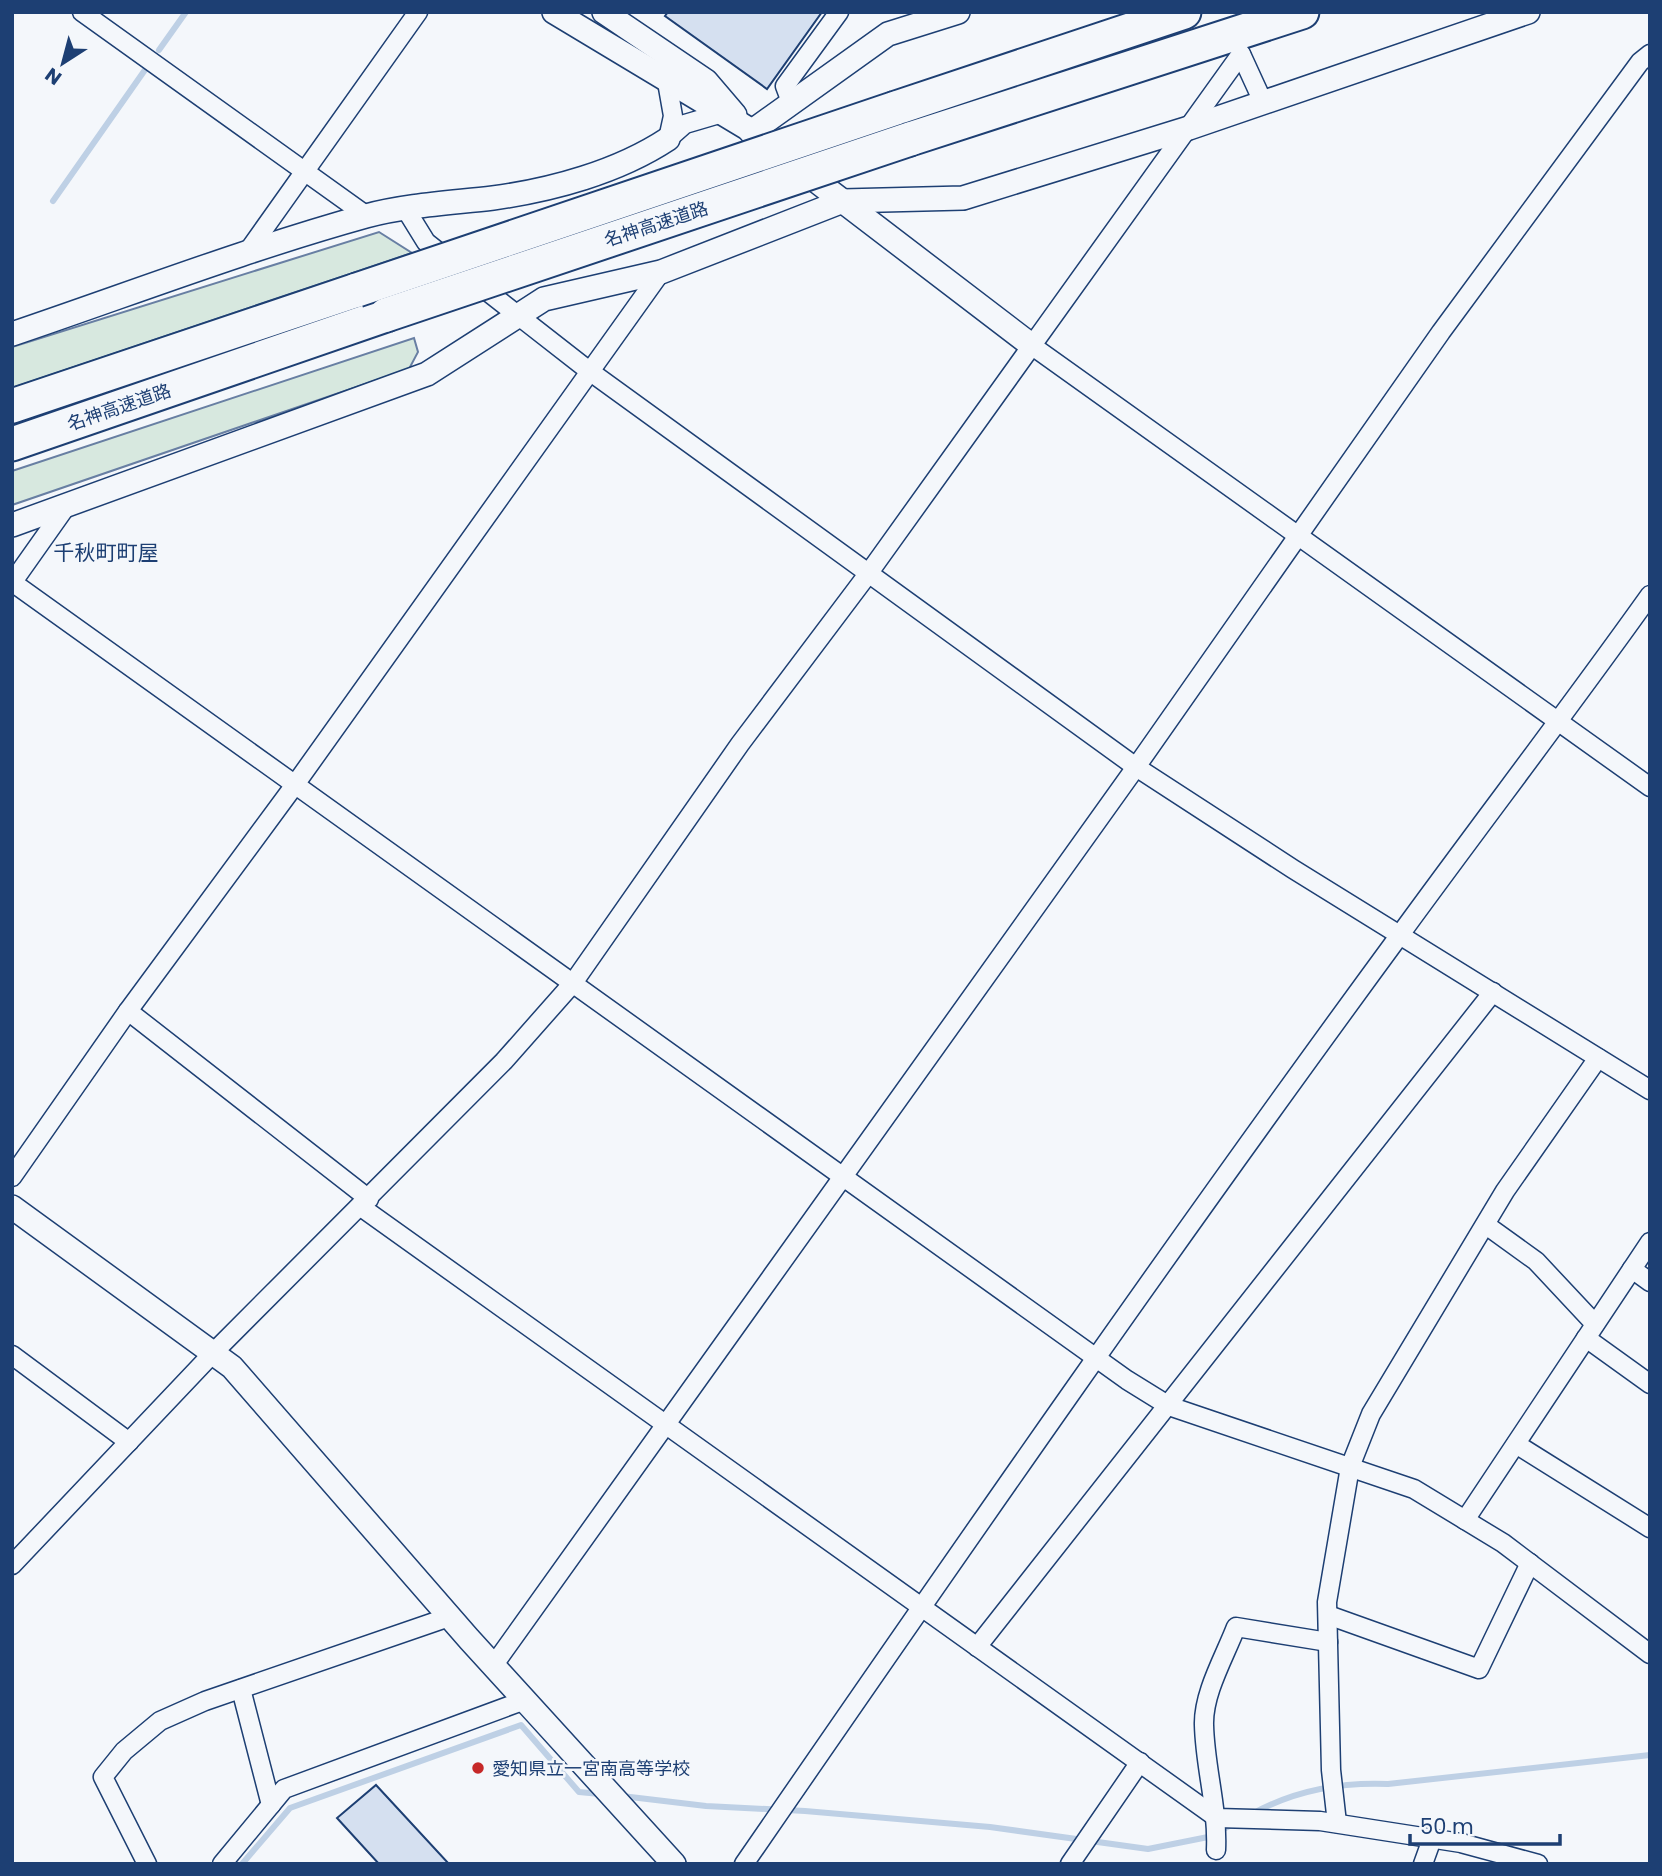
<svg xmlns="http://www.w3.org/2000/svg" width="1662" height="1876" font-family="Poppins,'Noto Sans JP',sans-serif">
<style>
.green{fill:#d7e8df;stroke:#687fa3;stroke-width:2}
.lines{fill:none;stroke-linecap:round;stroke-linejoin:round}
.stream{stroke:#bed0e5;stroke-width:6}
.building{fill:#d5e0f0;stroke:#1d3f73;stroke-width:2}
.minor-casing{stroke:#1d3f73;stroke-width:21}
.tertiary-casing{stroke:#1d3f73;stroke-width:26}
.motorway-casing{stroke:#1d3f73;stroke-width:37}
.minor{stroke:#f4f7fb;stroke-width:18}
.tertiary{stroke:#f4f7fb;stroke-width:23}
.motorway{stroke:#f4f7fb;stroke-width:33}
.motorway-bridge-casing{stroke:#1d3f73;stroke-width:37;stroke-linecap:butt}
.motorway-bridge{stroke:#f4f7fb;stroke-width:33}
.poi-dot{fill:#c62828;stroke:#f4f7fb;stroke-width:2.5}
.labels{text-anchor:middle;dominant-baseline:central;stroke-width:5;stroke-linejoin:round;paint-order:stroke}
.street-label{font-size:18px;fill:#1d3f73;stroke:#f4f7fb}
.poi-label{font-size:18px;fill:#1d3f73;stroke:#f4f7fb;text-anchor:start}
.quarter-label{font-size:21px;fill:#1d3f73;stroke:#f4f7fb}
</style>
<rect width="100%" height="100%" fill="#f4f7fb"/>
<g class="green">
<path d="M379 232 412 253 12 388V347Z"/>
<path d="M414 338 418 352 409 369 12 505V471Z"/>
</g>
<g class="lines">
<g class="stream">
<path d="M159 50 186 12"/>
<path d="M53 201 147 67"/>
<path d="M622 1796 706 1806 805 1811 990 1827 1148 1849 1208 1837 1233 1824"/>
<path d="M1252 1814C1295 1790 1339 1782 1388 1784L1650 1755"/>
<path d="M242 1864 290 1808 521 1725 579 1792 600 1794"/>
</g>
</g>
<g class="building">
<path d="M668 12H822L767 89 665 16Z"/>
<path d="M376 1785 449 1864H379L337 1818Z"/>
</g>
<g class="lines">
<defs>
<g id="minor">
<path d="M82 12 367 216"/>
<path d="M1241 54 1263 102"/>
<path d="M667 82 673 116 668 139"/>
<path d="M791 102 785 86 839 12"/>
<path d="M668 139 685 124 719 114"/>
<path d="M405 208 426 242 450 261"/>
<path d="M246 254 418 12"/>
<path d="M474 281 588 370 1136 767 1293 869 1650 1090"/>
<path d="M1031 345 1650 787"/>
<path d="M12 582 1127 1380 1169 1406 1414 1489 1503 1543 1650 1654"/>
<path d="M12 583 65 508"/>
<path d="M128 1011 369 1199"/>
<path d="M12 1177 128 1011 294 786 661 272"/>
<path d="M361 1207 1217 1818 1320 1821 1461 1843 1538 1864"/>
<path d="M1486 1225 1536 1261 1595 1324"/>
<path d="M1632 1269 1650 1282"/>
<path d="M1586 1338 1650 1384"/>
<path d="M12 1355 129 1442"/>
<path d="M1516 1444 1650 1528"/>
<path d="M1465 1520 1650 1242"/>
<path d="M12 1565 213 1353 504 1061 573 983 740 744 868 574 1241 54"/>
<path d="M1328 1615 1479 1669 1530 1563"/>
<path d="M977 1647 1493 992"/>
<path d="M493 1666 1136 767 1441 332 1640 62 1650 54"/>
<path d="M241 1689 271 1805"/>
<path d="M1337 1823 1331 1770 1327 1602 1350 1467 1371 1414 1505 1191 1598 1058"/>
<path d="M1216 1850C1218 1807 1205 1768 1204 1725 1203 1693 1225 1656 1236 1627L1328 1642"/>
<path d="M147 1864 103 1777 124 1751 160 1721 205 1701 449 1617"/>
<path d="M222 1864 284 1789 525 1700"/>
<path d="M744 1864C959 1552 1175 1241 1399 936 1482 822 1568 710 1650 595"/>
<path d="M1070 1864 1140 1762"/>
<path d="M1423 1864 1432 1839"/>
</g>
<g id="tertiary">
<path d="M554 12 747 128 1031 345"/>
<path d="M604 12 706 81 735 115"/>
<path d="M751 132 888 34 958 12"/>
<path d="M12 334C130 294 247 249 366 216 408 205 450 203 493 198 552 190 618 172 668 139"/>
<path d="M12 525 427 374 544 299 661 272 843 201 963 198 1189 128 1528 12"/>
<path d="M12 1207 232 1367 469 1639 674 1864"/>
</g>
<g id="motorway">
<path d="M896 108 1184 12"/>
<path d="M910 139 1302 12"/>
<path d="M12 406 357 290"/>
<path d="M12 444 386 315"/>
</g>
</defs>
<use href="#minor" class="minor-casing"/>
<use href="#tertiary" class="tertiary-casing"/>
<use href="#motorway" class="motorway-casing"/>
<use href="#minor" class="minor"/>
<use href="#tertiary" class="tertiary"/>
<use href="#motorway" class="motorway"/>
<defs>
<g id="motorway-bridge">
<path d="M357 290 896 108"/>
<path d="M386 315 910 139"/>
</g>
</defs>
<use href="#motorway-bridge" class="motorway-bridge-casing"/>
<use href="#motorway-bridge" class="motorway-bridge"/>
</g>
<circle class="poi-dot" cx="478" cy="1768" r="7"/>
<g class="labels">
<g class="street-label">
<text transform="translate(656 224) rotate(-18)">名神高速道路</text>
<text transform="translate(119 407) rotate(-19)">名神高速道路</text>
</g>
<g class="poi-label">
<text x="492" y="1768">愛知県立一宮南高等学校</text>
</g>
<g class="quarter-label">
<text x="106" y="552">千秋町町屋</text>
</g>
</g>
<rect width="1662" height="1876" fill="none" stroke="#1d3f73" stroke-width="28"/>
<g transform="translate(63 63) rotate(216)" stroke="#f4f7fb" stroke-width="5" paint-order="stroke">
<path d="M0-5L12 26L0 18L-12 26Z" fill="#1d3f73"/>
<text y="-10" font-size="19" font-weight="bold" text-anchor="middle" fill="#1d3f73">N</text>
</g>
<path d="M1410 1834v10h150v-10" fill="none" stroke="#1d3f73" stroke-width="3.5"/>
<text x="1420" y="1834" font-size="21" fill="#1d3f73" stroke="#f4f7fb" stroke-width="5" paint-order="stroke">50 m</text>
</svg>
